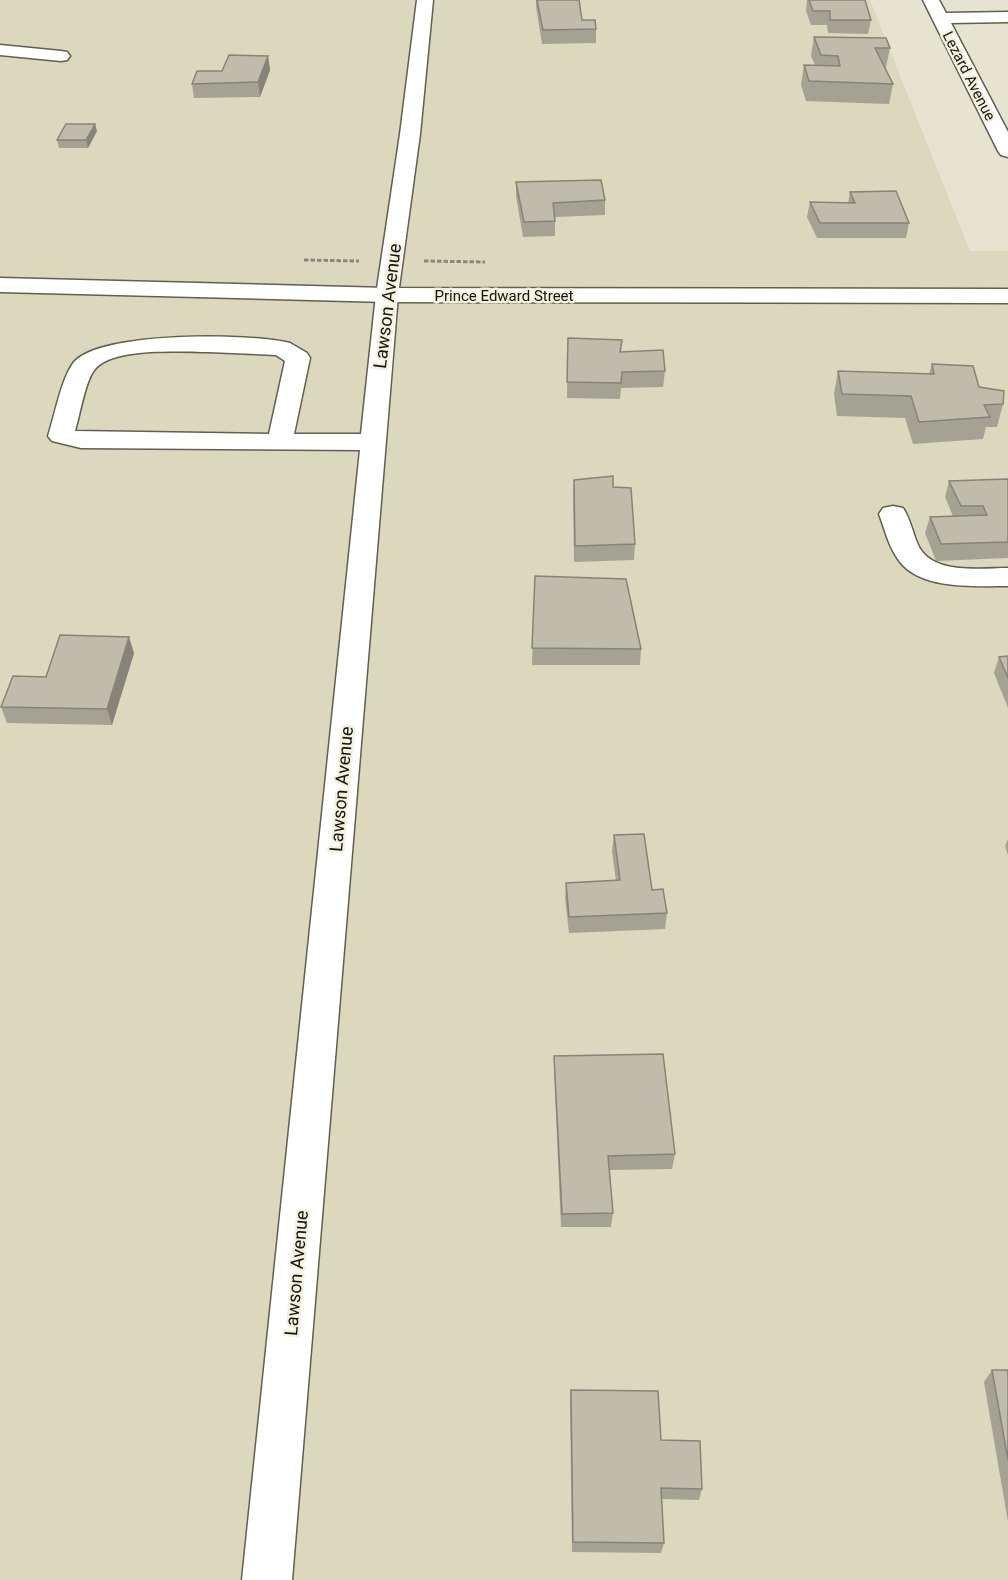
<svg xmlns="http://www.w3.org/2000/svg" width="1008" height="1580" font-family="Roboto,sans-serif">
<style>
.built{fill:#dbd8be}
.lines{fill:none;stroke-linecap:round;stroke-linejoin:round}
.minor-casing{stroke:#615f4f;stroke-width:3}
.major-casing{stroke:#615f4f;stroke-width:3}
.path{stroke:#89887a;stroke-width:3;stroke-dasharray:4.5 2;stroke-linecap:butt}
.minor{fill:#fff;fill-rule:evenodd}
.major{fill:#fff;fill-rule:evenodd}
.wall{fill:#a4a293}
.shaded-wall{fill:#868478}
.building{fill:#bfbcab;stroke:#868478;stroke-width:1.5}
.labels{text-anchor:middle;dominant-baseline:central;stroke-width:5;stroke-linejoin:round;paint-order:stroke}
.far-street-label{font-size:15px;fill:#15150e;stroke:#f4f1df}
.street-label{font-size:18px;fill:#15150e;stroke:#f4f1df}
</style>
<rect width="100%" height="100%" fill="#e6e4d1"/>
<path class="built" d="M0 0H870L970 251H1008V1580H0Z"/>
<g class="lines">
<defs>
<g id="minor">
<path d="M417 0H433L420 134 398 295 292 1580H242L360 450 81 448 52 441 48 436C55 415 61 379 74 362 101 331 251 333 290 343L307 353 310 358 294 434H361L376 295 400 134ZM208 352 276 355 285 361 269 434 75 431C80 415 85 381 95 369 114 347 181 352 208 352Z"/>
<path d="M923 0H939L946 13 1008 12V22L951 23 1008 132V157L1001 155 998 151Z"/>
<path d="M0 45 61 51 67 52 70 56 67 60 61 61 0 55Z"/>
<path d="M893 506 903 508C911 520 913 535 919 547 934 575 982 568 1008 568V586C976 586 922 590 900 562 889 548 885 530 879 514L883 508Z"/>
</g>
<path id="major" d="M0 278 387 288 1008 289V303L387 302 0 292Z"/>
</defs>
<use href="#minor" class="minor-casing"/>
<use href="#major" class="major-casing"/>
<g class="path">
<path d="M304 260 359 261"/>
<path d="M424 261 485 262"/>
</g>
<use href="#minor" class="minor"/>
<use href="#major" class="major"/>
</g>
<g class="wall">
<path d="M536 0H579L582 20 596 29V43L542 44 536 7Z"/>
<path d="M807 0H865L871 20 868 34 828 33 827 25H811L806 11Z"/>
<path d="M814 37 890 48 886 67H885L893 84 889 104 806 101 801 85 804 65H815L811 56Z"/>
<path d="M268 56 270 70 260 97 194 98 192 84 222 71Z"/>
<path d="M97 131 88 148H59L57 140Z"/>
<path d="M516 182 605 200V215L555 217V236L523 237 516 196Z"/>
<path d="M850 192 909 223 906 238H817L807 217 810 202 848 203Z"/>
<path d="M568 338 622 340 621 352 665 371 663 387 621 388 620 399 567 398Z"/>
<path d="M932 364 979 387 1003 404 997 427H986L983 439 913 444 905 418 837 416 834 394 838 371 929 374Z"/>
<path d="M1008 479V558L936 561 925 533 930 517 953 516 945 497 949 481Z"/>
<path d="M574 480 635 544 634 560 574 562 573 496Z"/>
<path d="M535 576 641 649 640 665H532Z"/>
<path d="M134 653 112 725 7 723 1 707 46 677Z"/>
<path d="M1008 656V708L994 673 999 657Z"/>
<path d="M614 835 667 913 665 929 569 933 565 898 566 883 616 881 612 851Z"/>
<path d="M1008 839V855L1005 846Z"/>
<path d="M554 1056 675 1154 672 1169 610 1170 613 1213 611 1227H561L554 1071Z"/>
<path d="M992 1370H1008V1522L984 1382Z"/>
<path d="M571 1390 661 1440 702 1489 699 1500 662 1499 664 1543 661 1553 572 1552 570 1402Z"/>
</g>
<g class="shaded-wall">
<path d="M268 56 270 70 260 97 258 82Z"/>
<path d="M95 124 97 131 88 148 86 140Z"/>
<path d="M129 637 134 653 112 725 107 709Z"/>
</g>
<g class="building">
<path d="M537 0H579L582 20H595L596 29 543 30Z"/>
<path d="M809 0H865L871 20H830V11H813Z"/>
<path d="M814 37 886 38 890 48H875L893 84 809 81 804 65 840 66 838 56 821 55Z"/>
<path d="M229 55 268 56 258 82 192 84 197 71H222Z"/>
<path d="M66 124H95L86 140H57Z"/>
<path d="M601 180 605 200 553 203 555 221 524 222 516 182Z"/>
<path d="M896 191 909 223H820L810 202 855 203 850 192Z"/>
<path d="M568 338 622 340 620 352 663 350 665 371 622 372 621 383 567 382Z"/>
<path d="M932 364 973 366 979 387 1004 391 1003 404 984 405 990 417 919 422 911 396 842 394 838 371 934 374Z"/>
<path d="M613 476V487L631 488 635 544 575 546 574 480Z"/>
<path d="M1008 479V542L941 544 930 517 987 515 983 506H961L949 481Z"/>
<path d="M535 576 626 579 641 649 532 648Z"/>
<path d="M60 635 129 637 107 709 1 707 13 676 46 677Z"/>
<path d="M1008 656V678L999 657Z"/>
<path d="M644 834 652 890 663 889 667 913 569 917 566 883 620 880 614 835Z"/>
<path d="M663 1054 675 1154 608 1156 613 1213 562 1214 554 1056Z"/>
<path d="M992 1370H1008V1460Z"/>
<path d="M571 1390 658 1391 661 1440 700 1441 702 1489 661 1488 664 1543 573 1542Z"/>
</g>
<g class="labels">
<g class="far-street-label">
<text transform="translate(969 76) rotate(63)">Lezard Avenue</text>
<text x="504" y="296">Prince Edward Street</text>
</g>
<g class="street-label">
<text transform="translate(387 306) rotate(-83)">Lawson Avenue</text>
<text transform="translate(341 789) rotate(-85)">Lawson Avenue</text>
<text transform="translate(296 1273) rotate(-85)">Lawson Avenue</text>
</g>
</g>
</svg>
